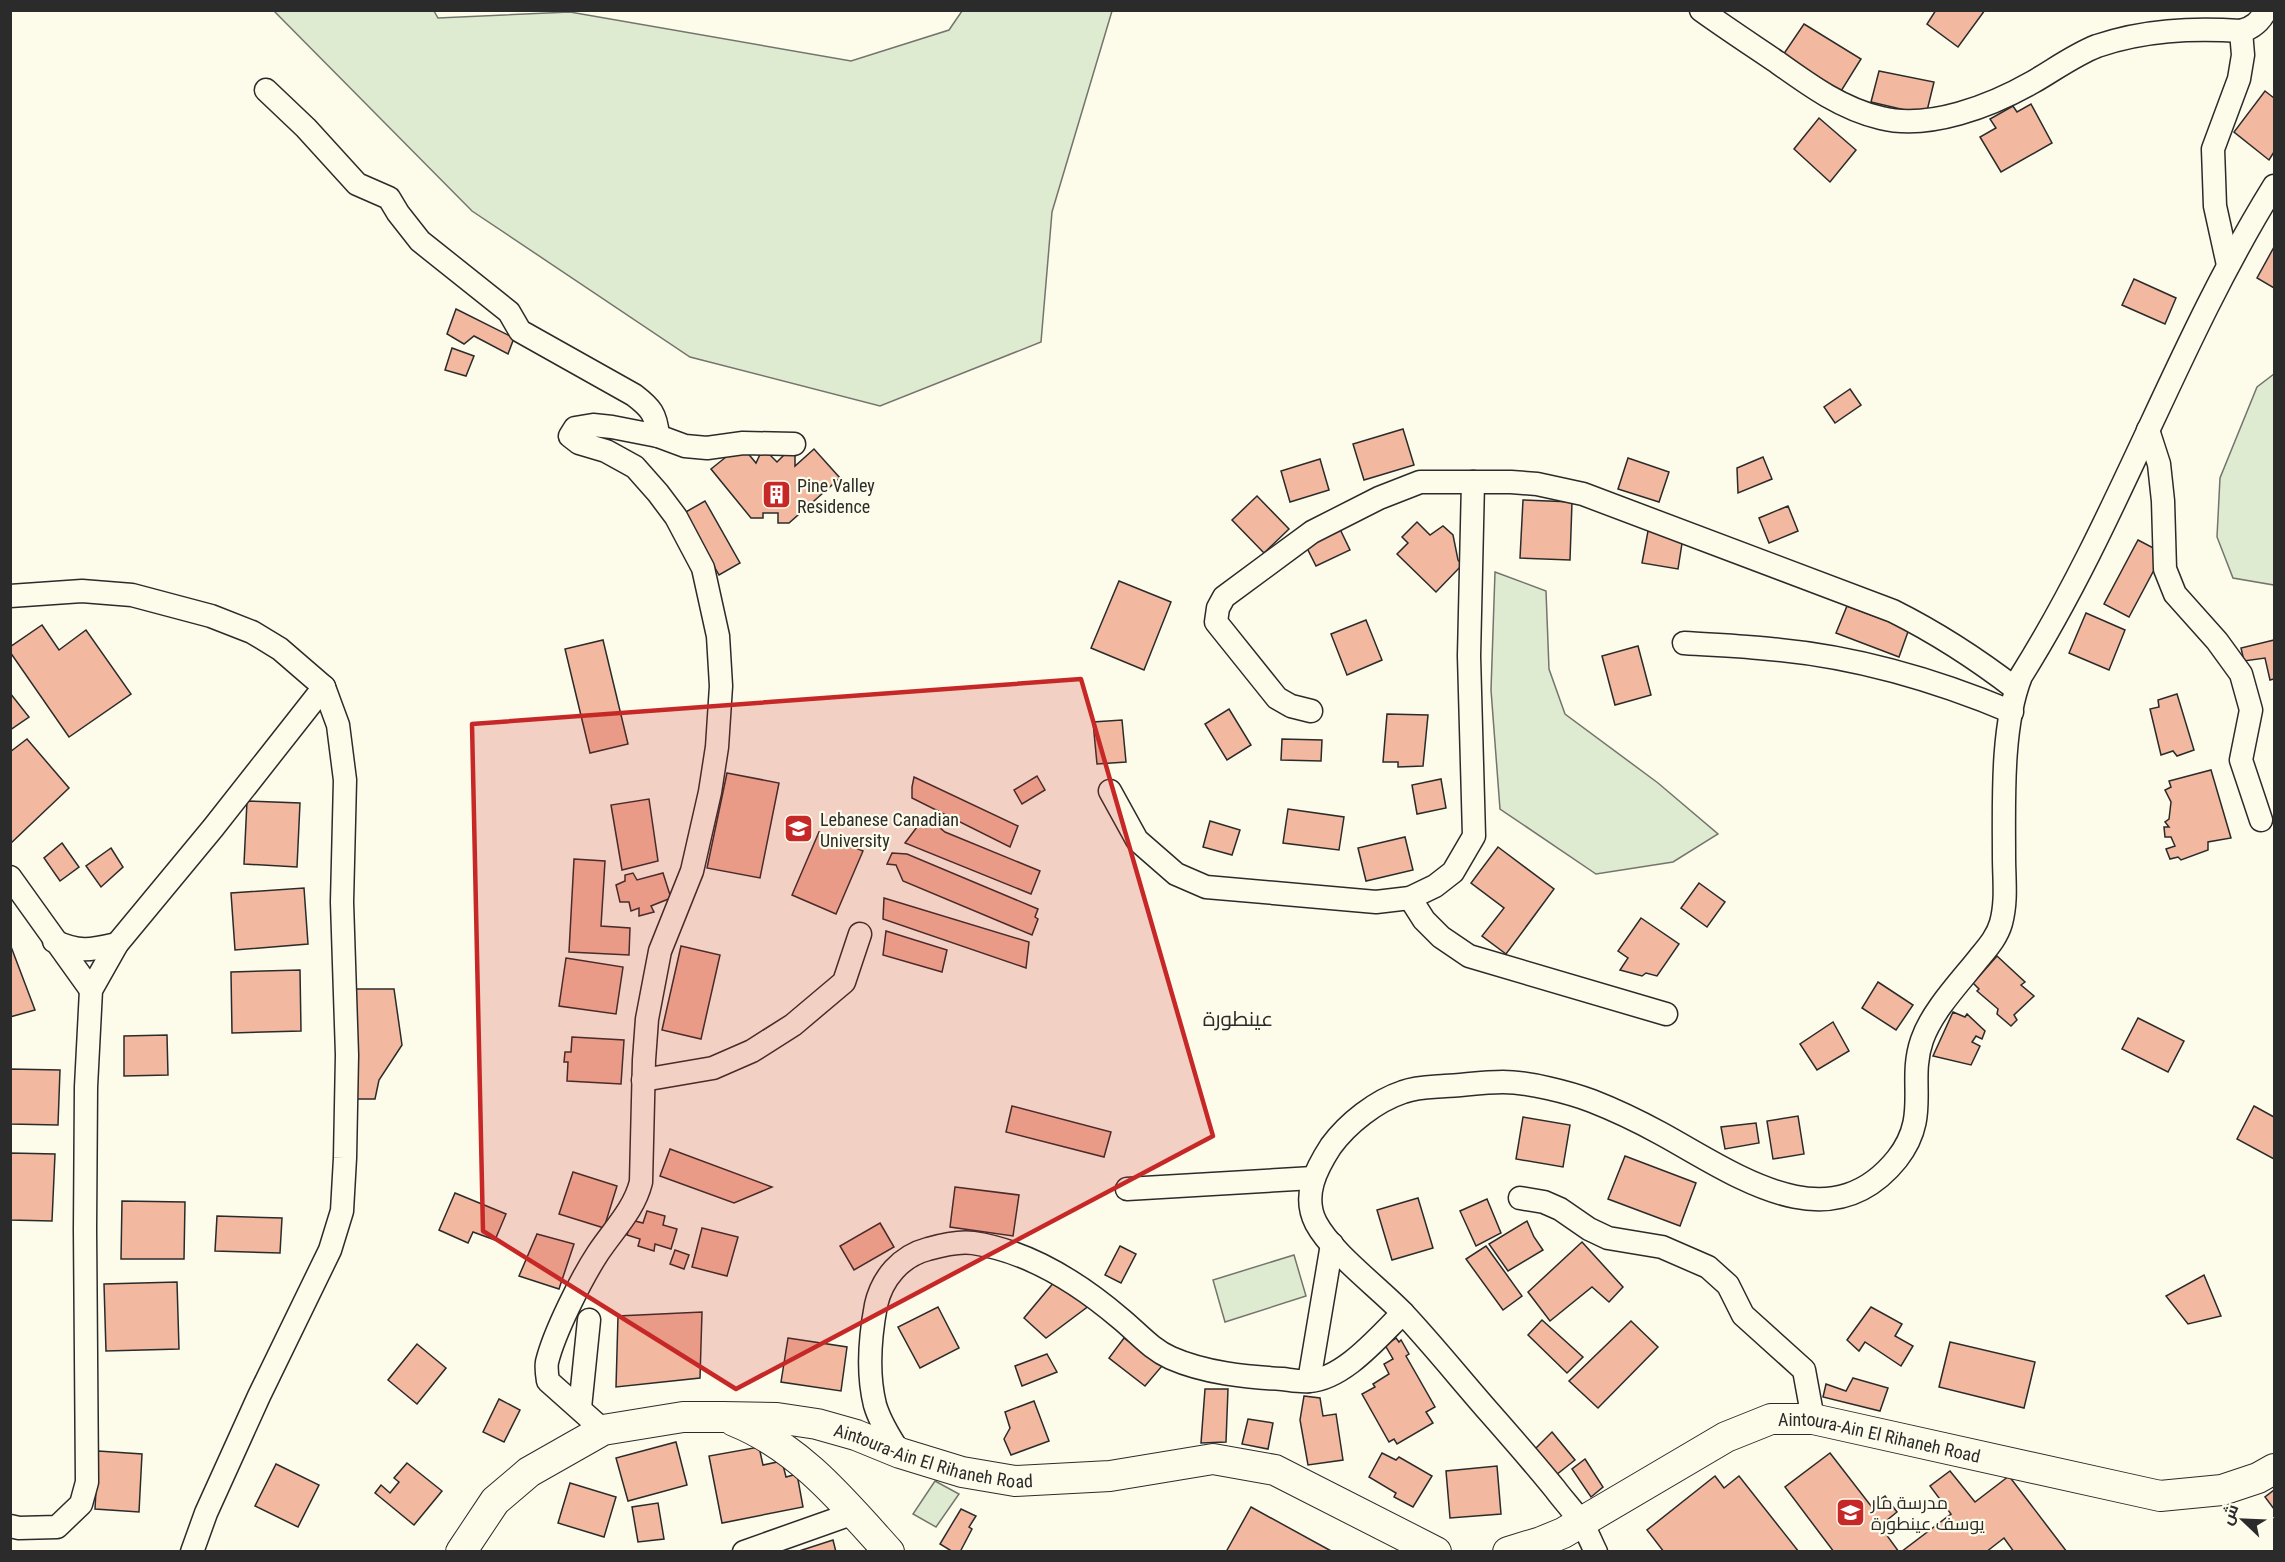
<svg xmlns="http://www.w3.org/2000/svg" width="2285" height="1562" font-family="'Roboto Condensed',Cairo,sans-serif">
<style>
.green{fill:#deebd1;stroke:#74746e;stroke-width:1.5}
.building{fill:#f2b8a0;stroke:#2b2b2b;stroke-width:1.5}
.lines{fill:none;stroke-linecap:round;stroke-linejoin:round}
.minor-casing{stroke:#2b2b2b;stroke-width:25}
.major-casing{stroke:#2b2b2b;stroke-width:32}
.minor{stroke:#fdfbea;stroke-width:22}
.major{stroke:#fdfbea;stroke-width:30}
.marked{fill:#c62828;fill-opacity:0.2;stroke:#c62828;stroke-width:4.5;stroke-linejoin:round}
.labels{text-anchor:middle;dominant-baseline:central;stroke-width:4.5;stroke-linejoin:round;paint-order:stroke}
.poi-label{font-size:18px;fill:#2b2b2b;stroke:#fdfbea;text-anchor:start}
.street-label{font-size:18px;fill:#2b2b2b;stroke:#fdfbea}
.quarter-label{font-size:21px;fill:#2b2b2b;stroke:#fdfbea}
</style>
<rect width="100%" height="100%" fill="#fdfbea"/>
<g class="green">
<path d="M434 11 438 18 570 12 851 61 949 30 962 11H1112L1052 212 1041 342 880 406 690 357 472 211 274 11Z"/>
<path d="M2274 374V585L2233 578 2217 537 2220 478 2257 387Z"/>
<path d="M1495 572 1546 591 1549 669 1565 714 1658 783 1718 834 1673 862 1596 874 1500 809 1491 690Z"/>
<path d="M1294 1255 1306 1296 1225 1322 1213 1280Z"/>
<path d="M935 1481 959 1494 936 1527 913 1514Z"/>
</g>
<g class="building">
<path d="M1936 10H1985L1958 47 1927 24Z"/>
<path d="M1804 24 1861 59 1838 96 1781 58Z"/>
<path d="M1879 71 1934 82 1926 115 1871 102Z"/>
<path d="M2265 91 2274 98V152L2269 160 2234 132Z"/>
<path d="M2031 104 2052 143 2001 172 1980 137 1996 128 1990 119 2013 106 2017 112Z"/>
<path d="M1819 118 1856 150 1830 182 1794 149Z"/>
<path d="M2274 247V288L2257 278Z"/>
<path d="M2134 279 2176 298 2165 324 2122 305Z"/>
<path d="M456 309 514 338 508 354 474 336 464 344 447 334Z"/>
<path d="M452 348 474 356 466 376 445 370Z"/>
<path d="M1850 389 1861 405 1835 423 1824 407Z"/>
<path d="M1403 429 1414 465 1364 480 1353 444Z"/>
<path d="M741 445 756 463 763 448 777 462 789 450 795 455V466L814 449 840 478 789 523H778V513H763V518H751L711 469Z"/>
<path d="M1763 457 1772 479 1738 493 1737 468Z"/>
<path d="M1628 458 1669 472 1659 502 1618 489Z"/>
<path d="M1320 459 1329 490 1290 502 1281 471Z"/>
<path d="M1257 496 1289 529 1264 553 1232 520Z"/>
<path d="M1523 500 1572 502 1570 560 1520 558Z"/>
<path d="M705 501 740 563 719 575 684 513Z"/>
<path d="M1788 506 1798 531 1769 543 1759 518Z"/>
<path d="M1417 522 1430 535 1443 526 1453 535 1458 560 1462 565 1436 592 1397 554 1408 543 1402 537Z"/>
<path d="M1338 525 1350 550 1316 566 1304 542Z"/>
<path d="M1648 531 1683 537 1678 569 1642 563Z"/>
<path d="M2138 540 2163 553 2129 617 2104 604Z"/>
<path d="M1119 581 1171 602 1144 670 1091 648Z"/>
<path d="M1847 606 1909 629 1899 657 1836 633Z"/>
<path d="M2086 613 2125 630 2109 670 2069 653Z"/>
<path d="M1366 620 1382 660 1347 675 1331 634Z"/>
<path d="M42 625 59 650 86 630 131 694 69 737 10 652V647Z"/>
<path d="M603 640 628 744 590 753 565 649Z"/>
<path d="M2274 640V679L2270 680 2265 658 2244 661 2241 648Z"/>
<path d="M1638 646 1651 695 1615 705 1602 656Z"/>
<path d="M10 693 29 717 10 730Z"/>
<path d="M2177 694 2194 750 2177 756 2173 751 2161 755 2150 709 2159 707 2158 700Z"/>
<path d="M1229 709 1251 745 1227 760 1205 724Z"/>
<path d="M1387 714 1428 715 1423 766 1398 767V762H1383Z"/>
<path d="M1122 720 1126 762 1097 764 1093 722Z"/>
<path d="M27 739 69 788 10 844V752Z"/>
<path d="M1282 739 1322 740 1321 761 1281 760Z"/>
<path d="M2211 770 2231 838 2208 842V850L2181 860 2178 857 2170 859 2166 849 2175 846 2171 837H2165L2164 827H2169L2165 822 2169 819 2171 802 2165 790 2171 787 2169 781Z"/>
<path d="M727 773 779 783 760 878 707 868Z"/>
<path d="M1037 776 1045 790 1022 804 1014 790Z"/>
<path d="M914 777 1018 826 1010 847 912 798V787Z"/>
<path d="M1441 779 1446 808 1417 814 1412 785Z"/>
<path d="M649 799 658 861 622 870 611 805Z"/>
<path d="M247 801 300 803 297 867 244 864Z"/>
<path d="M1288 809 1344 817 1339 850 1283 843Z"/>
<path d="M1210 821 1240 830 1232 855 1203 847Z"/>
<path d="M933 822 945 832 1040 871 1031 894 905 843 920 823Z"/>
<path d="M819 832 863 851 836 914 792 895Z"/>
<path d="M1405 837 1413 870 1366 881 1358 848Z"/>
<path d="M62 843 79 867 60 881 44 858Z"/>
<path d="M1498 847 1554 889 1506 954 1482 936 1504 908 1471 883Z"/>
<path d="M111 848 123 867 101 887 86 866Z"/>
<path d="M892 853 907 854 1038 909 1035 917 1038 919 1032 935 903 881 896 865 887 864Z"/>
<path d="M574 859 605 861 601 926 630 928 629 955 569 952Z"/>
<path d="M633 873 637 880 663 873 671 898 651 906 654 912 639 916V908L631 911 629 902H620L616 885 625 881V875Z"/>
<path d="M1699 883 1725 902 1707 927 1681 908Z"/>
<path d="M304 888 308 944 235 950 231 893Z"/>
<path d="M884 898 1029 942 1026 968 883 919Z"/>
<path d="M1641 918 1679 944 1657 976 1646 973 1642 976 1620 970 1628 958 1618 951Z"/>
<path d="M886 931 947 950 942 972 883 955Z"/>
<path d="M10 944 35 1010 10 1017Z"/>
<path d="M681 946 720 955 701 1039 662 1030Z"/>
<path d="M1997 956 2025 982 2021 985 2034 996 2014 1015 2017 1020 2011 1026 1997 1014 1998 1009 1977 991 1979 989 1973 983Z"/>
<path d="M566 958 623 967 616 1014 559 1006Z"/>
<path d="M300 970 301 1031 232 1033 231 972Z"/>
<path d="M1878 982 1913 1005 1896 1030 1862 1008Z"/>
<path d="M353 989H394L402 1045 379 1080 375 1099H356Z"/>
<path d="M1953 1012 1965 1017 1967 1014 1985 1031 1982 1039 1976 1036 1972 1042 1980 1046 1971 1065 1933 1056Z"/>
<path d="M2138 1018 2184 1041 2168 1072 2122 1049Z"/>
<path d="M1833 1022 1849 1051 1817 1070 1800 1044Z"/>
<path d="M167 1035 168 1075 124 1076V1036Z"/>
<path d="M572 1037 624 1040 621 1084 567 1081 568 1062H564L565 1052H571Z"/>
<path d="M10 1069 60 1070 58 1125 10 1124Z"/>
<path d="M1012 1106 1111 1132 1104 1157 1006 1132Z"/>
<path d="M2254 1106 2274 1117V1159L2237 1139Z"/>
<path d="M1798 1116 1804 1154 1773 1159 1767 1121Z"/>
<path d="M1523 1117 1570 1125 1563 1167 1516 1159Z"/>
<path d="M1756 1123 1759 1143 1725 1149 1721 1127Z"/>
<path d="M670 1149 772 1187 734 1203 660 1176Z"/>
<path d="M10 1153 55 1154 52 1221 10 1220Z"/>
<path d="M1625 1156 1696 1183 1680 1226 1608 1199Z"/>
<path d="M573 1172 617 1186 604 1228 559 1214Z"/>
<path d="M955 1187 1019 1195 1013 1236 950 1227Z"/>
<path d="M455 1193 506 1214 495 1240 473 1232 468 1243 439 1230Z"/>
<path d="M1418 1198 1433 1248 1392 1260 1377 1210Z"/>
<path d="M1487 1199 1501 1233 1476 1246 1460 1211Z"/>
<path d="M122 1201 185 1202 184 1259H121Z"/>
<path d="M647 1211 665 1216 663 1225 677 1229 671 1249 655 1244 654 1251 638 1246 640 1239 627 1235 631 1220 643 1223Z"/>
<path d="M217 1216 282 1218 280 1253 215 1251Z"/>
<path d="M1527 1221 1534 1237 1543 1250 1508 1271 1489 1244Z"/>
<path d="M880 1223 894 1247 854 1270 840 1246Z"/>
<path d="M702 1228 738 1237 727 1276 692 1267Z"/>
<path d="M537 1234 574 1244 559 1289 519 1276Z"/>
<path d="M1582 1242 1623 1287 1609 1302 1592 1287 1550 1321 1528 1292Z"/>
<path d="M1120 1246 1136 1254 1121 1283 1105 1275Z"/>
<path d="M1486 1246 1522 1296 1503 1310 1466 1259Z"/>
<path d="M675 1250 689 1255 684 1269 670 1264Z"/>
<path d="M2204 1275 2221 1316 2188 1324 2166 1296Z"/>
<path d="M1055 1281 1090 1305 1046 1338 1024 1318Z"/>
<path d="M177 1282 179 1349 106 1351 104 1284Z"/>
<path d="M938 1307 959 1348 920 1368 898 1327Z"/>
<path d="M1871 1307 1902 1324 1895 1336 1913 1346 1901 1366 1865 1342 1859 1351 1847 1340Z"/>
<path d="M702 1312 700 1378 616 1387 618 1316Z"/>
<path d="M1542 1320 1583 1357 1567 1373 1528 1335Z"/>
<path d="M1631 1321 1658 1347 1598 1408 1569 1381Z"/>
<path d="M788 1338 847 1347 841 1391 781 1382Z"/>
<path d="M1124 1338 1162 1366 1145 1386 1109 1358Z"/>
<path d="M1396 1338 1399 1342 1401 1340 1409 1354 1406 1356 1435 1407 1426 1412 1433 1423 1397 1444 1394 1439 1389 1442 1362 1394 1375 1387 1373 1384 1389 1374 1384 1364 1393 1359 1385 1345Z"/>
<path d="M1950 1342 2035 1362 2024 1408 1939 1387Z"/>
<path d="M417 1344 446 1368 417 1404 388 1380Z"/>
<path d="M1047 1354 1057 1372 1022 1386 1015 1366Z"/>
<path d="M1853 1378 1888 1388 1880 1411 1823 1397 1826 1384 1846 1391Z"/>
<path d="M1205 1389H1228L1226 1442 1201 1443Z"/>
<path d="M1304 1396 1320 1398 1323 1416 1336 1414 1343 1460 1308 1465 1300 1420Z"/>
<path d="M499 1399 520 1410 504 1442 483 1432Z"/>
<path d="M1034 1401 1049 1441 1011 1455 1004 1439 1010 1428 1005 1412Z"/>
<path d="M1248 1419 1273 1423 1268 1449 1242 1444Z"/>
<path d="M1552 1432 1575 1460 1556 1475 1533 1451Z"/>
<path d="M676 1442 687 1485 628 1501 616 1458Z"/>
<path d="M759 1447 763 1465 782 1461 786 1477 797 1474 803 1507 722 1523 709 1456Z"/>
<path d="M98 1451 142 1454 139 1512 95 1509Z"/>
<path d="M1382 1453 1396 1460 1399 1457 1432 1476 1413 1507 1394 1497 1396 1493 1369 1477Z"/>
<path d="M1830 1453 1871 1506 1885 1496 1897 1512 1880 1526 1899 1552H1834L1785 1487Z"/>
<path d="M1585 1459 1603 1487 1591 1497 1572 1469Z"/>
<path d="M407 1463 442 1491 414 1525 375 1493 381 1485 390 1493 399 1482 394 1478Z"/>
<path d="M276 1464 319 1485 298 1527 255 1506Z"/>
<path d="M1497 1466 1501 1514 1450 1518 1446 1471Z"/>
<path d="M1950 1471 1975 1502 2009 1476 2067 1552H2014L2004 1538 1986 1552H1901L1951 1514 1930 1486Z"/>
<path d="M1715 1476 1724 1488 1739 1476 1799 1552H1664L1647 1530Z"/>
<path d="M570 1483 616 1497 604 1537 558 1523Z"/>
<path d="M2274 1490V1509L2265 1497Z"/>
<path d="M658 1503 664 1539 638 1542 632 1507Z"/>
<path d="M1251 1507 1333 1552H1226Z"/>
<path d="M961 1509 976 1516 969 1527 972 1529 960 1552H953L940 1544Z"/>
<path d="M833 1540 836 1552H796Z"/>
</g>
<g class="lines">
<defs>
<g id="minor">
<path d="M1701 10C1726 28 1752 45 1777 62 1809 85 1842 109 1881 118 1929 130 1991 106 2033 82 2054 70 2074 55 2097 46 2144 30 2191 28 2241 31 2253 28 2260 22 2266 10"/>
<path d="M266 90 306 128 357 184 389 198 398 213 420 241 509 312 520 331 634 395C651 408 656 414 658 436"/>
<path d="M2228 265 2215 206 2213 149 2239 79 2243 55 2241 31"/>
<path d="M2148 430 2159 464 2163 501 2165 569 2175 594 2217 641 2241 674 2251 710 2241 760 2261 820"/>
<path d="M10 596 82 591 132 595 211 616 252 632 280 649 324 687 338 725 345 780 342 902 347 1055 345 1158 342 1211 330 1250 259 1396 206 1513 192 1552"/>
<path d="M1684 643C1712 645 1741 646 1770 649 1853 656 1936 680 2012 712"/>
<path d="M1311 711 1291 706 1277 698 1216 622 1218 608 1224 597 1312 532 1379 498 1420 482H1511L1537 484 1583 494 1893 611C1937 633 1977 659 2016 689"/>
<path d="M1110 791 1137 840 1176 874 1206 887 1376 902 1410 898 1435 886 1453 872 1474 836 1469 656 1473 482"/>
<path d="M10 877 91 990"/>
<path d="M1410 898 1424 920 1441 937 1469 956 1666 1014"/>
<path d="M54 941C79 953 91 950 117 944"/>
<path d="M643 1080 713 1068 752 1051 793 1025 844 982 860 934"/>
<path d="M1127 1189 1313 1178"/>
<path d="M1520 1198 1544 1202 1560 1209 1589 1229 1608 1238 1662 1247 1708 1267 1728 1285 1743 1315 1804 1370 1813 1419"/>
<path d="M1309 1381 1332 1244"/>
<path d="M580 1408 589 1320"/>
<path d="M603 1430 548 1381C547 1375 546 1368 547 1362 554 1333 581 1279 598 1253 614 1229 634 1210 641 1182L644 1060 647 1019 660 951 692 871 710 792 717 747 721 686 718 636 703 568 676 517 658 493 635 467 606 451 579 443 570 436 575 428 593 425 612 427 658 436 685 446 707 448 743 443 794 444"/>
<path d="M900 1453C890 1438 880 1422 875 1405 867 1373 870 1337 876 1305 882 1278 901 1256 928 1249 942 1245 959 1241 973 1243 1028 1251 1080 1284 1121 1319 1138 1333 1151 1349 1171 1358 1205 1373 1246 1377 1282 1379 1291 1380 1300 1382 1309 1381 1344 1379 1379 1336 1403 1313"/>
<path d="M10 1526 19 1528 57 1527 81 1504 87 1482 85 1229 86 1087 91 990 117 944 213 828 324 687"/>
<path d="M744 1552 854 1513"/>
<path d="M1596 1552C1591 1542 1587 1531 1581 1522 1573 1510 1563 1500 1555 1489 1534 1463 1512 1438 1490 1413 1461 1380 1433 1345 1403 1313 1378 1287 1332 1253 1316 1223 1302 1196 1316 1169 1331 1146 1348 1123 1376 1101 1403 1092 1416 1087 1432 1087 1445 1086 1464 1085 1483 1082 1503 1082 1528 1082 1568 1092 1592 1101 1615 1110 1638 1121 1660 1133 1732 1172 1828 1245 1897 1159 1931 1116 1907 1083 1922 1040 1932 1011 1960 982 1979 958 1988 947 1997 937 2001 923 2007 901 2004 879 2004 857 2004 803 2001 726 2021 676 2119 520 2177 342 2274 186"/>
</g>
<g id="major">
<path d="M734 1421C799 1447 843 1501 889 1552"/>
<path id="s1" d="M461 1552 495 1501 529 1472 603 1430 683 1417H723L777 1418 817 1424 856 1435 900 1453 962 1472 1015 1481 1110 1476 1213 1459 1275 1470 1436 1552"/>
<path id="s2" d="M1508 1552 1541 1542 1563 1533 1726 1437 1771 1419H1813L2160 1496 2222 1490 2258 1478 2274 1469"/>
</g>
</defs>
<use href="#minor" class="minor-casing"/>
<use href="#major" class="major-casing"/>
<use href="#minor" class="minor"/>
<use href="#major" class="major"/>
</g>
<path class="marked" d="M1081 679 1213 1136 736 1389 483 1231 472 724Z"/>
<defs>
<symbol id="building-square" viewBox="-11 -11 22 22"><rect x="-9" y="-9" width="18" height="18" rx="4" fill="#c62828" stroke="#fdfbea"/><path d="M-4-6H4V6H1V3H-1V6H-4ZM-2.5-4.3h1.7v1.8h-1.7ZM.8-4.3h1.7v1.8H.8ZM-2.5-1h1.7V.8h-1.7ZM.8-1h1.7V.8H.8Z" fill="#fff"/></symbol>
<symbol id="university-square" viewBox="-11 -11 22 22"><rect x="-9" y="-9" width="18" height="18" rx="4" fill="#c62828" stroke="#fdfbea"/><path d="M0-5L7-2L0 1L-7-2ZM-4 1L0 2.5L4 1V4Q0 6-4 4Z" fill="#fff"/></symbol>
<symbol id="school-square" viewBox="-11 -11 22 22"><rect x="-9" y="-9" width="18" height="18" rx="4" fill="#c62828" stroke="#fdfbea"/><path d="M0-5L7-2L0 1L-7-2ZM-4 1L0 2.5L4 1V4Q0 6-4 4Z" fill="#fff"/></symbol>
</defs>
<g fill-rule="evenodd">
<use href="#building-square" x="760" y="478" width="33" height="33"/>
<use href="#university-square" x="782" y="812" width="33" height="33"/>
<use href="#school-square" x="1834" y="1496" width="33" height="33"/>
</g>
<g class="labels">
<g class="poi-label">
<text x="797" y="485">Pine Valley<tspan x="797" dy="21">Residence</tspan></text>
<text x="820" y="819">Lebanese Canadian<tspan x="820" dy="21">University</tspan></text>
<text x="1871" y="1502">مدرسة مار<tspan x="1871" dy="21">يوسف عينطورة</tspan></text>
</g>
<g class="street-label">
<text stroke="none"><textPath href="#s2" startOffset="406">Aintoura-Ain El Rihaneh Road</textPath></text>
<text stroke="none"><textPath href="#s1" startOffset="528">Aintoura-Ain El Rihaneh Road</textPath></text>
</g>
<g class="quarter-label">
<text x="1238" y="1019">عينطورة</text>
</g>
</g>
<rect width="2285" height="1562" fill="none" stroke="#2b2b2b" stroke-width="24"/>
<g transform="translate(2243 1520) rotate(293)" stroke="#fdfbea" stroke-width="4.5" paint-order="stroke">
<path d="M0-4.5L10 22L0 15L-10 22Z" fill="#2b2b2b"/>
<text y="-9" font-size="16" font-weight="bold" text-anchor="middle" fill="#2b2b2b">ش</text>
</g>
</svg>
